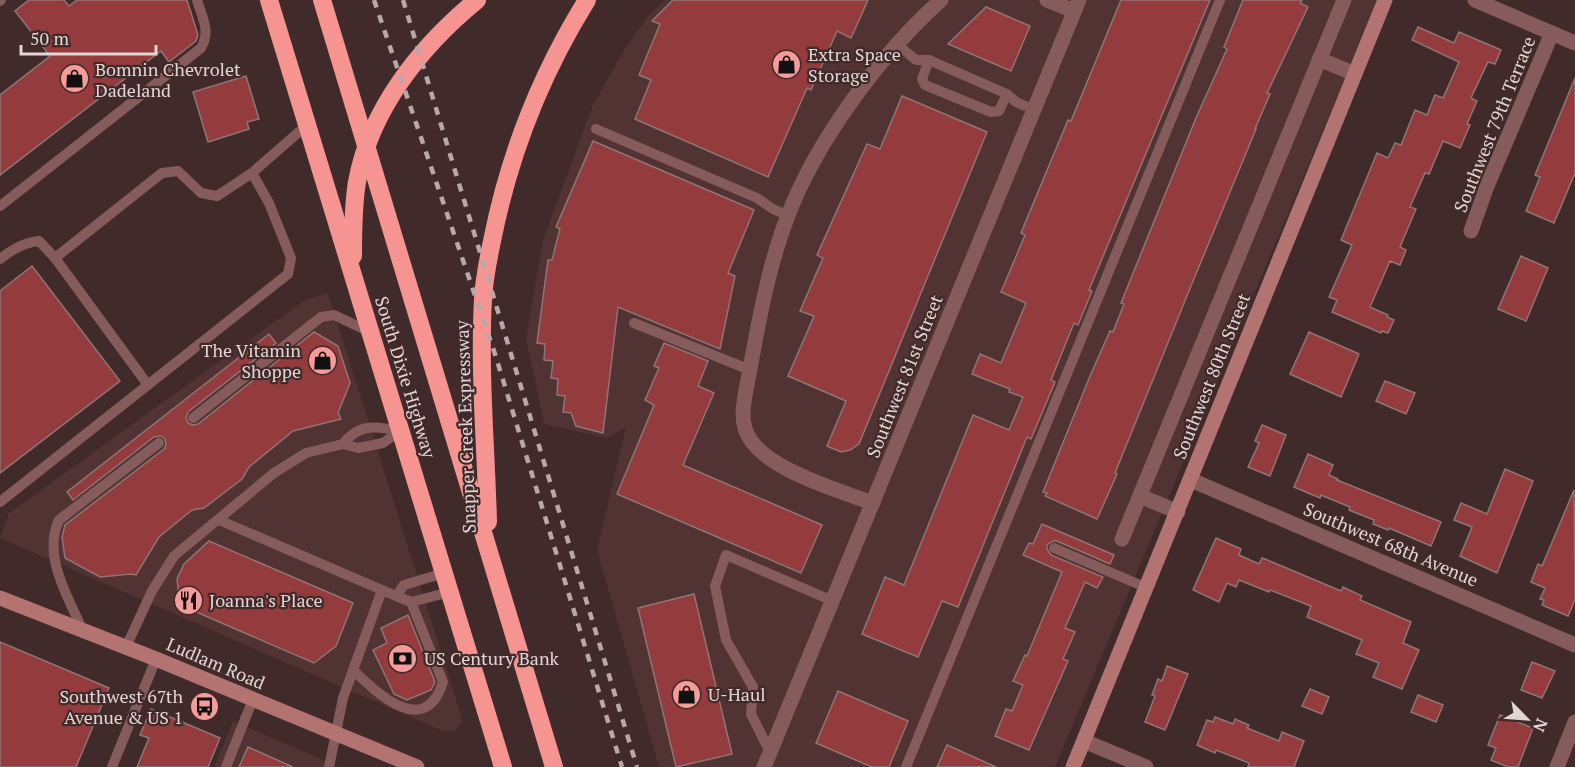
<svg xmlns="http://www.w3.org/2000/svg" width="1575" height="767" font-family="'PT Serif',serif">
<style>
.built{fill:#503332}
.building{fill:#933b3d;stroke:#8f7574;stroke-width:1.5}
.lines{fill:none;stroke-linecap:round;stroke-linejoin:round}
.lane{stroke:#855c5b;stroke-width:10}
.street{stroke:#855c5b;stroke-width:15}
.secondary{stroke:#b37371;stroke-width:15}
.highway{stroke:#f69492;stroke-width:18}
.rail{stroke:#b9a8a8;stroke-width:4.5;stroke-dasharray:8 8;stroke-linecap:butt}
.labels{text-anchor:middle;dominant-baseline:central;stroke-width:4.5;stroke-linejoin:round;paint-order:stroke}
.poi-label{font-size:18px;fill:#e4d5d5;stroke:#412a2a;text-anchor:start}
.street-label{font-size:18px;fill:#e4d5d5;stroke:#412a2a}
</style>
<rect width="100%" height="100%" fill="#412a2a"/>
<g class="built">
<path d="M665 0H1378L1055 767H659L597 550 626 427 607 438 544 424 526 338 543 240 593 105 621 55 648 16Z"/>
<path d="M328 293 460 712 462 722 455 731 445 732 0 538 9 513 305 300Z"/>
<path d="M233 721 339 767H214Z"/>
</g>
<g class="building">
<path d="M29 0H64L69 6 77 0H187L198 35 196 41 169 62 161 51 0 175V95L50 56 15 11Z"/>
<path d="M673 0H868L851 38 837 31 811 90 807 88 768 177 635 119 651 80 639 75 660 24 652 21Z"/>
<path d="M1121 0H1210L1089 290 1092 291 1078 325 1074 323 1051 380 1055 382 1031 439 1027 437 958 607 942 601 918 657 862 634 885 577 904 585 973 415 1009 430 1023 397 1009 392 1010 389 972 374 980 354 1001 363 1026 303 1001 292 1025 235 1021 233 1068 120 1071 121Z"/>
<path d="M1243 0H1302L1300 3 1308 7 1267 93 1270 94 1255 129H1256L1191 286 1115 473 1117 474 1097 519 1045 496 1047 493 1043 492 1090 376 1110 331 1113 332 1124 304 1121 303 1196 118 1227 49 1224 47Z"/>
<path d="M986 7 1030 26 1011 71 948 44Z"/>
<path d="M1418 27 1454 43 1459 32 1501 50 1495 64 1488 62 1471 98 1477 101 1467 124 1470 125 1460 148 1443 141 1429 174 1425 173 1410 207 1416 209 1400 247 1406 250 1400 265 1390 261 1370 307 1388 315 1387 317 1394 320 1388 333 1382 331 1381 333 1332 312 1337 300 1329 297 1352 245 1341 240 1377 153 1388 158 1395 143 1401 145 1415 110 1427 115 1435 95 1443 98 1459 62 1412 40Z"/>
<path d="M246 76 259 119 247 122 249 129 208 142 193 92Z"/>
<path d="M1575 78V173L1554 223 1526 211 1540 177 1535 175Z"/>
<path d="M902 96 987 132 859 444 850 450 841 452 827 446 846 401 788 376 814 316 800 311 823 258 817 255 867 144 880 149Z"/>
<path d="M593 141 754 210 728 273 735 276 720 349 618 307 603 433 576 426 571 413 563 412 565 396 557 395 558 379 551 378 553 361 544 360 545 344 537 343 548 260H552L560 229 556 227Z"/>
<path d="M1521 256 1548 268 1526 321 1498 309Z"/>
<path d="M32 266 120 381 0 473V291Z"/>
<path d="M314 332 338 346 350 383 338 413 341 419 293 431 249 467 242 479 204 508 192 510 159 537 136 575 131 574 100 577 65 558 62 537 65 525 164 449 166 445 165 439 161 436 154 437 73 500 67 492 269 334 276 343 188 412 186 418 188 423 193 425 198 424Z"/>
<path d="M1309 332 1359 354 1341 397 1290 374Z"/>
<path d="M664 343 708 361 698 386 714 393 683 465 822 525 801 573 617 494 654 405 645 400 659 368 654 366Z"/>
<path d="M1385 381 1415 393 1406 414 1376 401Z"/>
<path d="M1262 425 1286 435 1270 476 1248 467 1259 443 1255 441Z"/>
<path d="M1308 454 1333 465 1329 475 1338 479 1337 480 1441 522 1431 546 1389 528 1388 530 1373 524 1374 520 1349 510 1350 507 1321 495 1320 498 1294 487Z"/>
<path d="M1505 469 1533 481 1497 573 1460 556 1472 527 1454 520 1461 503 1487 514Z"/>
<path d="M1574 490 1575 600 1568 616 1542 605 1544 600 1540 599 1545 588 1531 582 1538 564 1542 566Z"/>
<path d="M1042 524 1114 555 1110 564 1057 541H1053L1047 545V549L1051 555 1103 577 1097 588 1085 582 1065 628 1075 632 1063 659 1068 661 1029 750 995 736 1006 709 1012 711 1023 685 1013 681 1025 655 1027 656 1062 572 1023 555 1029 543 1033 544Z"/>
<path d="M1216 538 1241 549 1239 555 1259 564 1262 558 1265 559 1341 591 1343 587 1362 596 1360 600 1411 622 1403 643 1419 650 1402 689 1373 677 1379 663 1356 654 1362 640 1307 617 1311 606 1270 590 1269 592 1239 580 1236 587 1227 583 1219 602 1193 590Z"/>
<path d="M209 541 353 603 336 646 314 663 180 605 177 579 184 564Z"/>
<path d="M694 594 732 754 676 767 638 608Z"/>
<path d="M408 615 435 682 431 690 407 700 394 694 373 650 387 643 381 628Z"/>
<path d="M0 642 109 688 76 767H0Z"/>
<path d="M1532 662 1555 671 1542 698 1521 690Z"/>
<path d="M1167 666 1188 674 1165 730 1145 722 1155 696 1152 695 1158 679 1162 681Z"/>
<path d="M1310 689 1329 697 1322 714 1302 706Z"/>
<path d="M838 691 908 721 889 767H872L816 743Z"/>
<path d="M1418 695 1443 705 1436 722 1411 712Z"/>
<path d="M151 709 220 738 208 767H137L149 738 140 735Z"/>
<path d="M1500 715 1533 728 1518 767H1508L1491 760 1496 748 1488 745Z"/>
<path d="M1215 717 1233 724 1235 719 1249 725 1247 728 1279 741 1282 732 1304 741 1294 767H1248L1249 763 1216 750 1215 753 1197 745 1207 720 1213 722Z"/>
<path d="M947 745 996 767H937Z"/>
<path d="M248 747 293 767H239Z"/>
</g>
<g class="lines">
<g class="lane">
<path d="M0 1 1 0"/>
<path d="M898 45 916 60H929L1007 94 1016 102 1033 109"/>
<path d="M929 60 922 79 925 85 991 112 999 111 1007 94"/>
<path d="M596 129 757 198 773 209 788 216"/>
<path d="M0 206 201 48C211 31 202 17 197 0"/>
<path d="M0 259C13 249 23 243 39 241L55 258"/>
<path d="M634 323 750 370"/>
<path d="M148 385 55 258 162 173 178 171 201 193 217 196 252 173"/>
<path d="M193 418 321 317 334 315 370 332"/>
<path d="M343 444C359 423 377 426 400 431"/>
<path d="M0 502 288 274 291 258 269 203 252 173 308 124"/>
<path d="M219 520 382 590"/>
<path d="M1054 548 1147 588"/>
<path d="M444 573 404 585 396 596 411 602 450 592"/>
<path d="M82 629C68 596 42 556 59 520L159 443"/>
<path d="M126 647 152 591 174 556 274 473 306 453 343 444 358 448 383 443 400 431"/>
<path d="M353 670C378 694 425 739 443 682L411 602"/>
<path d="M770 752 751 714 753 687 726 640 715 586 726 555 833 601"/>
<path d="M112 767 156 659"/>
<path d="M226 767 253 699"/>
<path d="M329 767 343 698 382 590 396 596"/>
<path d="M906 767 1220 0"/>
</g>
<g class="street">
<path d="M1047 0 1074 11"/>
<path d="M1475 0 1575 43"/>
<path d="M1319 59 1355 74"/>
<path d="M1471 231 1487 186 1552 33"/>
<path d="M1191 480 1575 645"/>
<path d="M1140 496 1178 512"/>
<path d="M873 503C838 490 755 467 745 428 741 416 744 402 746 390 757 333 766 273 787 218 816 141 880 55 941 0"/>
<path d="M1122 539 1344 0"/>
<path d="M1084 741 1146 767"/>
<path d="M764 767 1079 0"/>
<path d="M1557 767 1575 722"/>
</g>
<g class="secondary">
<path d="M0 598 156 659 417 767"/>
<path d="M1073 767 1385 0"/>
</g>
<g class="highway">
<path d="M269 0 503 767"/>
<path d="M322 0 554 767"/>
<path d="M353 256C353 231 353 206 357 182 370 109 421 46 477 0"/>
<path d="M488 522C486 448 479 374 483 299 484 280 488 260 492 241 509 155 541 74 587 0"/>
</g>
<g class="rail">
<path d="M374 0 495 354 622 767"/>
<path d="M403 0 637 767"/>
</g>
</g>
<defs>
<symbol id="shop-disc" viewBox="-11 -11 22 22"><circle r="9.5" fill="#f59b99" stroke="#412a2a"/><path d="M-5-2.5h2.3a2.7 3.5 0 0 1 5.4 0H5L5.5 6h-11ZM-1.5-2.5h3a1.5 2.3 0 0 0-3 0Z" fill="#111"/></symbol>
<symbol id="restaurant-disc" viewBox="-11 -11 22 22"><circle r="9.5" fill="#f59b99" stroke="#412a2a"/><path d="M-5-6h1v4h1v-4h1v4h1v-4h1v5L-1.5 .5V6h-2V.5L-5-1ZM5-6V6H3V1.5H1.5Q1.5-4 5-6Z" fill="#111"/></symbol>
<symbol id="bank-disc" viewBox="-11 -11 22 22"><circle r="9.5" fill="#f59b99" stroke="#412a2a"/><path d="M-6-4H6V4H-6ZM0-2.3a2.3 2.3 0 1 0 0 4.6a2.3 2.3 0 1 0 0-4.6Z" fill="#111"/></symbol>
<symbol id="bus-disc" viewBox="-11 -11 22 22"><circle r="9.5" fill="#f59b99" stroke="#412a2a"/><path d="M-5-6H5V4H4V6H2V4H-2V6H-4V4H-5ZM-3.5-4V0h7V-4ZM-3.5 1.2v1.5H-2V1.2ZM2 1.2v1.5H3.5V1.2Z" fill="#111"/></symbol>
</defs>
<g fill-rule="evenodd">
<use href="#shop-disc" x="770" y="48" width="33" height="33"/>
<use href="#shop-disc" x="58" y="62" width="33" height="33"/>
<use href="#shop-disc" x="306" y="344" width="33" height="33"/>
<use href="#restaurant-disc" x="172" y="584" width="33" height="33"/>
<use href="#bank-disc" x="386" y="642" width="33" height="33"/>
<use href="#shop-disc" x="670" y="678" width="33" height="33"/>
<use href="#bus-disc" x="188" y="690" width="33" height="33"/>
</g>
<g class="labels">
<g class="poi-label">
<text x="808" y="54">Extra Space<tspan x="808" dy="21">Storage</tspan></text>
<text x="95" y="69">Bomnin Chevrolet<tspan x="95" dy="21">Dadeland</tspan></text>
<text x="301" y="350" text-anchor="end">The Vitamin<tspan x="301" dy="21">Shoppe</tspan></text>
<text x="209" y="600">Joanna's Place</text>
<text x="424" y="658">US Century Bank</text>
<text x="708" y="694">U-Haul</text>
<text x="183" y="696" text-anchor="end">Southwest 67th<tspan x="183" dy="21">Avenue &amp; US 1</tspan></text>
</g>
<g class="street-label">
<text transform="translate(1494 124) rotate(-68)">Southwest 79th Terrace</text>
<text transform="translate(904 376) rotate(-68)">Southwest 81st Street</text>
<text transform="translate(1211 376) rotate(-68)">Southwest 80th Street</text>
<text transform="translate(406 377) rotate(73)">South Dixie Highway</text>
<text transform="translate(465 427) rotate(-92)">Snapper Creek Expressway</text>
<text transform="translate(1391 544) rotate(23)">Southwest 68th Avenue</text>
<text transform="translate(216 663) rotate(23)">Ludlam Road</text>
</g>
</g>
<g transform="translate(1527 719) rotate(115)" stroke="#412a2a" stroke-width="4.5" paint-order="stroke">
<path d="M0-4.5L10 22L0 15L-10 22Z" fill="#e4d5d5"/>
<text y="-9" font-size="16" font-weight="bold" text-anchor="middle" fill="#e4d5d5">N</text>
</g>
<path d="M21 45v9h135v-9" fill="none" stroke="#e4d5d5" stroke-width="3"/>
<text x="30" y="45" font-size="18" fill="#e4d5d5" stroke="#412a2a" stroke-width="4.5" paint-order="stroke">50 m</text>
</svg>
